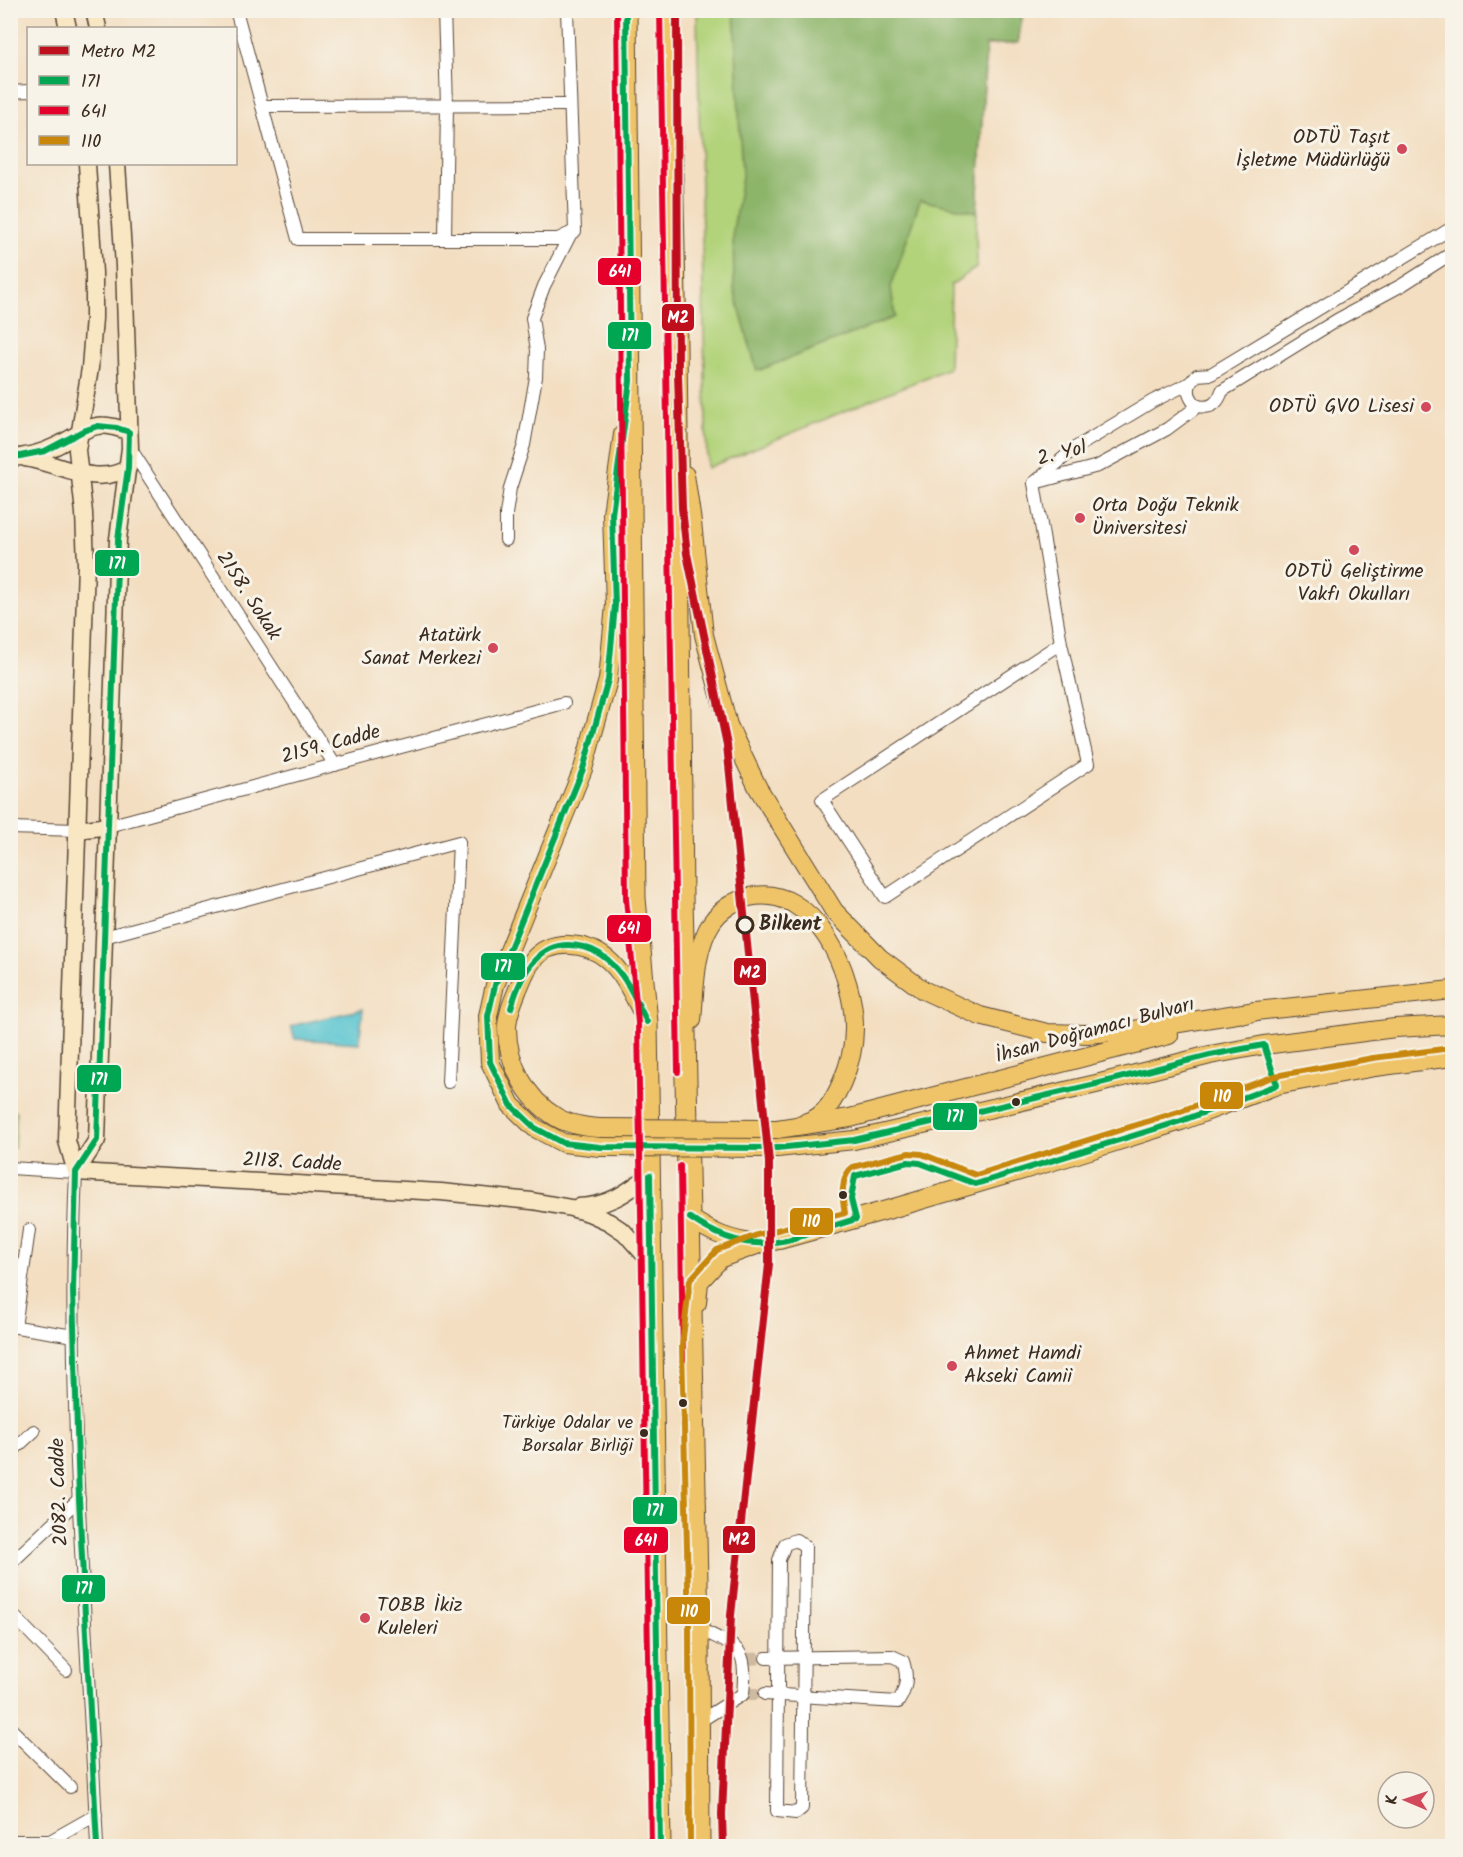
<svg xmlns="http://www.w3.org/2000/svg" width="1463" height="1857" font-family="Kalam,sans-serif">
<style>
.green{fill:#b2d37a;stroke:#767e4c;stroke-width:1.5}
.forest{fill:#8db56a;stroke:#647044;stroke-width:1.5}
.water{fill:#58c4d0;stroke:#4a7777;stroke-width:1.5}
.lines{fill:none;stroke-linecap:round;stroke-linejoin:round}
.street-tunnel{stroke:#cebaa0;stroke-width:12;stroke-dasharray:12 6;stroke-linecap:butt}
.street-casing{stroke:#574536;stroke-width:14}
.secondary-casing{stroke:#574536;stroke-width:19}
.primary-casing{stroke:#574536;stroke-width:20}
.highway-casing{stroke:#574536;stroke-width:23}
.street{stroke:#fff;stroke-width:12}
.secondary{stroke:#f9e7c3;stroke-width:16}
.primary{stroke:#efc469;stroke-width:18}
.highway{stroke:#efc469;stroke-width:21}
.primary-bridge-casing{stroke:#574536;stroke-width:20;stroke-linecap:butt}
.primary-bridge{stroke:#efc469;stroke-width:18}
.bus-1-casing{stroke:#f7f3e8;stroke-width:10}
.bus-2-casing{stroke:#f7f3e8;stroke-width:10}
.bus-3-casing{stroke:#f7f3e8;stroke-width:10}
.bus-1{stroke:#00a651;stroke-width:6}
.bus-2{stroke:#e4002b;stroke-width:6}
.bus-3{stroke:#c88708;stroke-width:6}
.metro-1-casing{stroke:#f7f3e8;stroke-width:12}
.metro-1{stroke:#bf0e1c;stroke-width:8}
.poi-dot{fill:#d1495b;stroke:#f7f3e8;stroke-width:2}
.stop-dot{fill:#f7f3e8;stroke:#3b2a1e;stroke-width:3}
.bus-dot{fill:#3b2a1e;stroke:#f7f3e8;stroke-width:2}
.labels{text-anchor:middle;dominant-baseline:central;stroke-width:6;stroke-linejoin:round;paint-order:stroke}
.bus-label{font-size:18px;fill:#3b2a1e;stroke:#f7f3e8;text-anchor:end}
.poi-label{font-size:20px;fill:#3b2a1e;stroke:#f7f3e8;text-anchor:end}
.street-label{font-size:20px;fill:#3b2a1e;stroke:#f7f3e8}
.stop-label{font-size:20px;font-weight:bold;fill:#3b2a1e;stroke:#f7f3e8;text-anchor:start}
.line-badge{stroke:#f7f3e8;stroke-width:2}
.badge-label{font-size:16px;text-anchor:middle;font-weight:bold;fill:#fff}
</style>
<rect width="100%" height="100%" fill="#f7f3e8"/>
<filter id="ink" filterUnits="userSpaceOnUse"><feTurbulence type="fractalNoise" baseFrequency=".0167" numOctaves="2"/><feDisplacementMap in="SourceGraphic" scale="12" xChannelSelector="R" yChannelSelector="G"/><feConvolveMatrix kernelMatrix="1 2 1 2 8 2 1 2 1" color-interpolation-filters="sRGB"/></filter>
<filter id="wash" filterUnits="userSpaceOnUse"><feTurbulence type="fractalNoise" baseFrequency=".008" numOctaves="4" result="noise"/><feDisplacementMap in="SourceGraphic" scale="24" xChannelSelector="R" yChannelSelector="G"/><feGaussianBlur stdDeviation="1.35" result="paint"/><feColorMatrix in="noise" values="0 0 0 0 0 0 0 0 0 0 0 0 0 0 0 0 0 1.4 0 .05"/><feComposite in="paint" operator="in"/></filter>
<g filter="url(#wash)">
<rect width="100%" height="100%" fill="#f3dec1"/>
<g class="green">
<path d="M697 11H1023L1018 43 986 45 976 229 977 267 951 285 949 368 707 468Z"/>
<path d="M11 1111H16L14 1148 11 1147Z"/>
</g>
<path class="forest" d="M734 11H1023L1018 43 986 45 977 212 920 200 891 287 895 317 757 371 734 290 733 230 742 177Z"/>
<path class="water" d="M363 1009 359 1043 295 1039 291 1026Z"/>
</g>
<g filter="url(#ink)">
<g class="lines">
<g class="street-tunnel">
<path d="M747 1659 766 1658"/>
<path d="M746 1694H765"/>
</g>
<defs>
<g id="street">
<path d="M236 10 298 239H558L575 231 567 10"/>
<path d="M444 10 447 105 445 239"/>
<path d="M10 92 28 91"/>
<path d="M262 106 570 105"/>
<path d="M1190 383C1187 393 1190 400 1198 406"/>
<path d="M130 448 335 765"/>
<path d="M1038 482 1098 466 1167 429 1198 406C1211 409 1218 403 1222 391L1337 320 1402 285 1452 253"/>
<path d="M1034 483 1061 643 1088 764 885 897 822 800 1061 643"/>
<path d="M1034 483 1075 448 1153 401 1190 383 1197 375 1211 374 1452 228"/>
<path d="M506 540V514L510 488 524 445 536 377 537 350 532 318 544 286 571 233"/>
<path d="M108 826 564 703"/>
<path d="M10 828 78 830"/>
<path d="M104 937 459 842 448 1082"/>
<path d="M10 1168 76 1172C66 1397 87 1622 97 1846"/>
<path d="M10 1326 74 1336"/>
<path d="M15 1327 29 1230"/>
<path d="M10 1453 34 1431"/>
<path d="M796 1540 805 1546 802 1808 796 1813 777 1811 779 1560 785 1544Z"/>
<path d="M10 1564 79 1499"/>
<path d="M10 1612 66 1670"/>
<path d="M765 1694 898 1702C907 1688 908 1677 903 1661L892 1656 766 1658"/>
<path d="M697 1723 743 1694C748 1644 738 1649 698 1628"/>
<path d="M10 1728 70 1787"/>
<path d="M10 1841H50L68 1846"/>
<path d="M50 1841 96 1815"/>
</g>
<g id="secondary">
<path d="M64 10 68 28"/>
<path d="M94 10 98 28"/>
<path d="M10 458C25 457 42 453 56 446 87 431 92 417 129 432"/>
<path d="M25 458C59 463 95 488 128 468"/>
<path d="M78 830 108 826"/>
<path d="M76 1172 97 1140 118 539 130 448 124 266 117 164"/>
<path d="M76 1172 67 1141 86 564 84 513 77 450 90 368 94 318V273L87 164"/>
<path d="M76 1172 441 1192 532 1201 571 1208 589 1213 609 1222 624 1232 650 1261"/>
<path d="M578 1207C609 1206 626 1193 650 1175"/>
</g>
<g id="primary">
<path d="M685 475 692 522 704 635 728 725 758 788 834 911 880 958 923 990 980 1016 1047 1033 1087 1034 1134 1030 1256 1011"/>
<path d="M1245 1014 1256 1011 1452 990"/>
<path d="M692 1020C695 989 694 949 712 922 720 910 735 900 749 897 816 882 855 976 854 1029 854 1047 849 1066 842 1082 835 1098 825 1117 807 1122"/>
<path d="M600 1128C585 1127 569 1125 556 1117 526 1099 507 1062 507 1028 507 1015 513 1001 518 989 522 980 526 968 533 960 551 938 586 942 607 959 624 973 634 997 644 1016"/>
<path d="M777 1129 850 1118 1169 1035"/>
<path d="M600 1147 563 1143 535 1128 511 1105 490 1062 488 1016 495 985 583 769 608 680 615 605 612 514 623 434"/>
<path d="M777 1148 854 1140 1096 1084 1210 1055 1264 1045 1395 1028 1452 1025"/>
<path d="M690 1218C713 1234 729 1240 757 1244"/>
<path d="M697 1303 699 1282 721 1258 759 1244 779 1240 887 1210 1077 1154 1181 1121 1277 1085 1375 1067 1452 1057"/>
</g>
<g id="highway">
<path d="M626 10 635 899 647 1022 660 1846"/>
<path d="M669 10 676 343 682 896 698 1628 699 1846"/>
</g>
</defs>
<use href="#street" class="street-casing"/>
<use href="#secondary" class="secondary-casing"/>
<use href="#primary" class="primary-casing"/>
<use href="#highway" class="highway-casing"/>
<use href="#street" class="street"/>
<use href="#secondary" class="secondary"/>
<use href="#primary" class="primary"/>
<use href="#highway" class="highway"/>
<defs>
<g id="primary-bridge">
<path d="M600 1128 777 1129"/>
<path d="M600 1147 777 1148"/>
</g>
</defs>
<use href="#primary-bridge" class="primary-bridge-casing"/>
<use href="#primary-bridge" class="primary-bridge"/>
<defs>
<g id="bus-1">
<path d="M626 10 630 381 612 514 615 605 608 680 583 769 495 985 488 1016 490 1062 511 1105 535 1128 563 1143 600 1147 777 1148 854 1140 1096 1084 1210 1055 1264 1045 1277 1085 1181 1121 976 1184 920 1163 908 1162 855 1176 851 1199 856 1219C788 1239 755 1262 690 1218"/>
<path d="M10 458 45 451 83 431 98 426 117 428 129 432 128 468 118 539 97 1140 76 1172 73 1291 79 1499 97 1846"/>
<path d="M511 1008C521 973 540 936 583 947 595 950 606 957 614 966 629 982 637 1003 647 1022"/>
<path d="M650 1175 660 1846"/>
<path d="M10 1841H50L68 1846"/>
</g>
<g id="bus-2">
<path d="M617 10 626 899 638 1023 651 1846"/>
<path d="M660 10 678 1072"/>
<path d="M680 1166 683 1360"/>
</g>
<path id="bus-3" d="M690 1846 689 1628 682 1346 690 1280 717 1250 757 1235 845 1213C842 1200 840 1175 853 1167L909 1153 922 1154 976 1175 1178 1112 1275 1076 1373 1058 1451 1048"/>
</defs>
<use href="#bus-1" class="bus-1-casing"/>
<use href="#bus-2" class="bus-2-casing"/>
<use href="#bus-3" class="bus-3-casing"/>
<use href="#bus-1" class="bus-1"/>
<use href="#bus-2" class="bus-2"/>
<use href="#bus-3" class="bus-3"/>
<defs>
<path id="metro-1" d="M677 10 678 374 682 508 687 554 727 745 769 1162V1264L731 1615 722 1814 723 1846"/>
</defs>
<use href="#metro-1" class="metro-1-casing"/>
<use href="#metro-1" class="metro-1"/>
</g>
</g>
<g class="poi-dot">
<circle cx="1402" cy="149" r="6"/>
<circle cx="1426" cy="407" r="6"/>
<circle cx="1080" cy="518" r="6"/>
<circle cx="1354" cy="550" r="6"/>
<circle cx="493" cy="648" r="6"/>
<circle cx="952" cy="1366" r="6"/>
<circle cx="365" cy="1618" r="6"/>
</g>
<circle class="stop-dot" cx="745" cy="925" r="8"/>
<g class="bus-dot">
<circle cx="1016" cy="1102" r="5"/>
<circle cx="843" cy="1195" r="5"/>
<circle cx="683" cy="1403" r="5"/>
<circle cx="644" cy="1433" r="5"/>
</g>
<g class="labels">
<g class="bus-label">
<text x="633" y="1423">Türkiye Odalar ve<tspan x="633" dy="23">Borsalar Birliği</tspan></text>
</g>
<g class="poi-label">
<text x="1390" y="138">ODTÜ Taşıt<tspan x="1390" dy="23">İşletme Müdürlüğü</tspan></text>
<text x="1414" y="407">ODTÜ GVO Lisesi</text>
<text x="1092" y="506" text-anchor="start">Orta Doğu Teknik<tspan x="1092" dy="23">Üniversitesi</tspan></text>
<text x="1354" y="572" text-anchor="middle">ODTÜ Geliştirme<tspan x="1354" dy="23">Vakfı Okulları</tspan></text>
<text x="481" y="636">Atatürk<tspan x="481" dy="23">Sanat Merkezi</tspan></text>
<text x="964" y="1354" text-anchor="start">Ahmet Hamdi<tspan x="964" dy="23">Akseki Camii</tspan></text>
<text x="377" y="1606" text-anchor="start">TOBB İkiz<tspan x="377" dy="23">Kuleleri</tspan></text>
</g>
<g class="street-label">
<text transform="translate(1062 454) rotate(-14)">2. Yol</text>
<text transform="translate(248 596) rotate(57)">2158. Sokak</text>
<text transform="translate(331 745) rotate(-15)">2159. Cadde</text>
<text transform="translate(1095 1031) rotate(-15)">İhsan Doğramacı Bulvarı</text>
<text transform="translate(292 1163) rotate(3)">2118. Cadde</text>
<text transform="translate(60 1492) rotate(-92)">2082. Cadde</text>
</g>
<g class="stop-label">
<text x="759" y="925">Bilkent</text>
</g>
</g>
<g class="line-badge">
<rect x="597" y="257" width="45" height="29" rx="6" fill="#e4002b"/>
<rect x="661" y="303" width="34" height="29" rx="6" fill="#bf0e1c"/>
<rect x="607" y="321" width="45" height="29" rx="6" fill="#00a651"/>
<rect x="94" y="549" width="46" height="28" rx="6" fill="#00a651"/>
<rect x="606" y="914" width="46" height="29" rx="6" fill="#e4002b"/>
<rect x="480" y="952" width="46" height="29" rx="6" fill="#00a651"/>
<rect x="733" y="957" width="34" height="29" rx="6" fill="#bf0e1c"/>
<rect x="76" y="1064" width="46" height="29" rx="6" fill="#00a651"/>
<rect x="1199" y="1081" width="45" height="29" rx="6" fill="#c88708"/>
<rect x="932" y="1102" width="46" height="29" rx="6" fill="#00a651"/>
<rect x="789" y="1207" width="45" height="29" rx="6" fill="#c88708"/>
<rect x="632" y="1496" width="46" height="29" rx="6" fill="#00a651"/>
<rect x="722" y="1525" width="34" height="29" rx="6" fill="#bf0e1c"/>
<rect x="623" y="1526" width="46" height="28" rx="6" fill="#e4002b"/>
<rect x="61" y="1574" width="45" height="29" rx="6" fill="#00a651"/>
<rect x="666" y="1596" width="45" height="29" rx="6" fill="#c88708"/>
</g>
<g class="badge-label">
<text x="620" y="277">641</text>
<text x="678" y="323">M2</text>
<text x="630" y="341">171</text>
<text x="117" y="569">171</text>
<text x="629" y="934">641</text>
<text x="503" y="972">171</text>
<text x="750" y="978">M2</text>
<text x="99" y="1085">171</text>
<text x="1222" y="1102">110</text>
<text x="955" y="1122">171</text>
<text x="811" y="1227">110</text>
<text x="655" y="1516">171</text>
<text x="739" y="1545">M2</text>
<text x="646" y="1546">641</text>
<text x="84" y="1594">171</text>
<text x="689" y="1617">110</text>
</g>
<rect width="1463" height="1857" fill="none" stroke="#f7f3e8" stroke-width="36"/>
<rect x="27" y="27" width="210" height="138" fill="#f7f3e8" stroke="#aca397" stroke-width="1.5"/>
<rect x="39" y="46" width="30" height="9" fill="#bf0e1c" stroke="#aca397" stroke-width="1.5"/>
<text x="81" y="57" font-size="18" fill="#3b2a1e">Metro M2</text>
<rect x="39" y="76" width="30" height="9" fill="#00a651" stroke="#aca397" stroke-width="1.5"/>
<text x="81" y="87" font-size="18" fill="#3b2a1e">171</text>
<rect x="39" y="106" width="30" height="9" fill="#e4002b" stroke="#aca397" stroke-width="1.5"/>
<text x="81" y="117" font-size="18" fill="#3b2a1e">641</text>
<rect x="39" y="136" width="30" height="9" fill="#c88708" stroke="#aca397" stroke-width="1.5"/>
<text x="81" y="147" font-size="18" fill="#3b2a1e">110</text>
<g transform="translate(1406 1800) rotate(272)"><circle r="28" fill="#f7f3e8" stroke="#aca397" stroke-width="1.5"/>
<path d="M0-4.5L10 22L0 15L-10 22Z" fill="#d1495b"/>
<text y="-9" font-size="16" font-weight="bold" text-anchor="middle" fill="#3b2a1e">K</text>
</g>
</svg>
